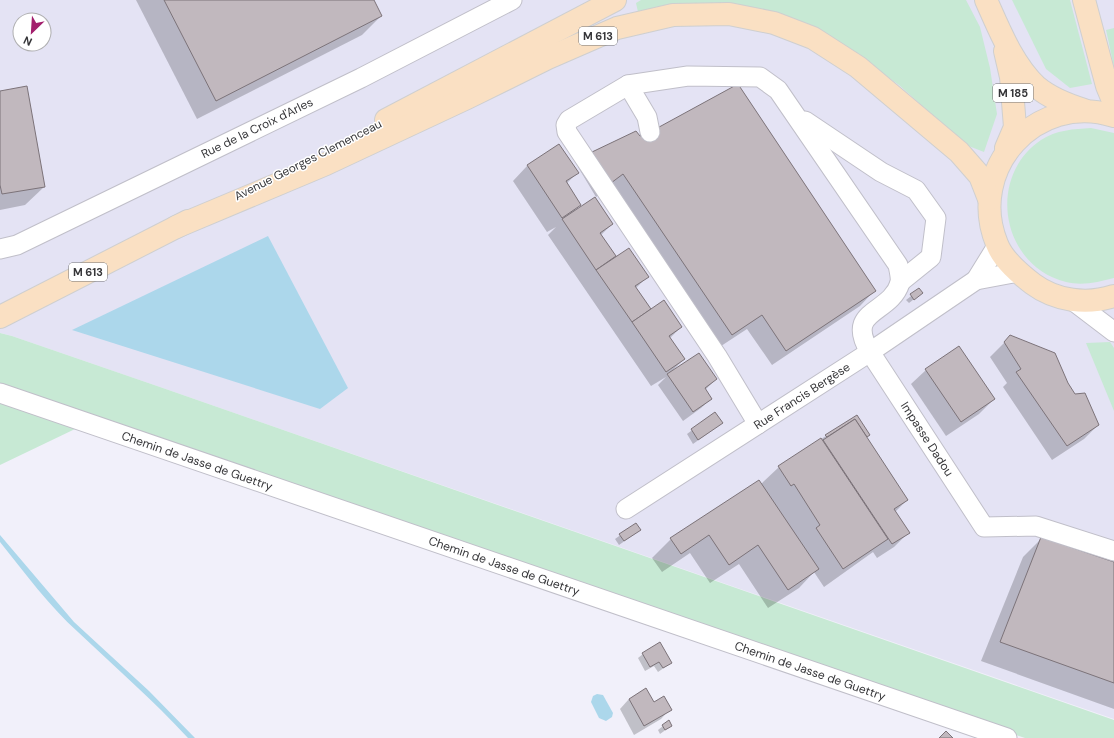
<svg xmlns="http://www.w3.org/2000/svg" width="1114" height="738" font-family="'DM Sans',sans-serif">
<style>
.built{fill:#e4e3f4;fill-rule:evenodd}
.green{fill:#c7e9d4}
.water{fill:#acd7eb}
.shadow{fill:#0003}
.building{fill:#c1b8be;stroke:#7c7379}
.lines{fill:none;stroke-linecap:round;stroke-linejoin:round}
.minor-casing{stroke:#c0bfc9;stroke-width:21}
.major-casing{stroke:#cfcfcf;stroke-width:24}
.minor{stroke:#fff;stroke-width:19}
.major{stroke:#fae0c3;stroke-width:22}
.labels{text-anchor:middle;dominant-baseline:central;stroke-width:3;stroke-linejoin:round;paint-order:stroke}
.shield{fill:#fff;stroke:#727274;stroke-width:1}
.shield-label{font-size:11px;font-weight:bold;fill:#363639}
.street-label{font-size:12px;fill:#363639;stroke:#fff}
</style>
<rect width="100%" height="100%" fill="#f1f0fa"/>
<path class="built" d="M0 0H1114V719L160 387 12 336 0 333ZM20 20H44V44H20Z"/>
<g class="green">
<path d="M641 0H966L980 27 990 68 997 114 984 152 966 145 899 85 820 29 759 10 702 3 638 12 636 3Z"/>
<path d="M1012 0H1070L1092 84 1070 88 1046 69Z"/>
<path d="M1114 28V67L1106 30Z"/>
<path d="M1091 128 1114 133V278C1098 282 1083 286 1066 282 1001 266 986 177 1041 140 1056 130 1074 129 1091 128Z"/>
<path d="M0 333 12 336 160 387 1114 720V738H1025L98 418 0 465Z"/>
<path d="M1110 342 1114 348V411L1086 343Z"/>
</g>
<g class="water">
<path d="M268 236 348 388 320 409 72 330Z"/>
<path d="M0 535 74 622 149 691 195 738H188C153 700 115 667 78 632 49 606 25 573 0 542Z"/>
<path d="M597 694 603 695 613 713 612 717 606 721 599 718 591 702 593 696Z"/>
</g>
<g class="shadow">
<path d="M136 0H373L381 16 362 35 197 119Z"/>
<path d="M0 92 44 187 25 205 0 210Z"/>
<path d="M651 133 874 291 860 306 772 365 747 329 718 348 609 188 596 197 578 167 593 153Z"/>
<path d="M559 145 577 173 566 184 580 205 573 212 612 224 601 235 616 258 647 277 636 288 651 310 681 327 670 338 684 359 672 371 716 379 705 390 711 399 701 408 683 421 658 385 666 377 651 386 548 235 556 227 547 232 513 181 527 166Z"/>
<path d="M919 290 922 293 909 303 906 300Z"/>
<path d="M1010 337 1067 384 1098 425 1084 439 1052 460 1003 387 1007 383 990 357Z"/>
<path d="M959 348 994 399 979 414 946 436 911 384 926 370Z"/>
<path d="M715 413 722 423 693 444 687 434Z"/>
<path d="M856 416 869 435 866 438 907 500 895 512 908 533 894 547 877 558 873 552 824 587 814 572 799 588 768 608 739 564 710 583 690 553 662 572 652 558 671 539 761 484 779 467Z"/>
<path d="M636 524 640 530 619 545 615 539Z"/>
<path d="M1042 538 1114 563V709L981 661 1023 557Z"/>
<path d="M643 654 671 663 658 672 654 666 645 671 638 658Z"/>
<path d="M629 699 653 703 670 709 661 719 634 735 620 709Z"/>
<path d="M663 726H671L660 734 658 730Z"/>
</g>
<g class="building">
<path d="M164 0H374L382 16 216 101Z"/>
<path d="M738 84 876 291 786 351 762 315 732 335 623 174 611 183 592 152 636 131 640 136 650 132Z"/>
<path d="M27 86 45 187 2 194 0 185V91Z"/>
<path d="M559 144 579 173 566 181 581 205 562 218 527 165Z"/>
<path d="M595 197 613 224 600 233 616 256 596 270 562 219Z"/>
<path d="M629 248 649 277 635 286 651 309 632 322 596 270Z"/>
<path d="M919 288 923 293 914 300 910 294Z"/>
<path d="M664 300 682 327 669 336 685 359 666 372 632 322Z"/>
<path d="M1010 335 1055 353 1068 383 1075 394 1085 393 1099 425 1067 446 1016 372 1021 369 1004 342Z"/>
<path d="M959 346 995 399 961 422 925 369Z"/>
<path d="M699 353 717 379 705 388 712 399 693 412 667 374Z"/>
<path d="M715 412 723 423 698 440 691 429Z"/>
<path d="M857 415 870 435 867 437 855 419 827 437 825 435Z"/>
<path d="M855 419 908 500 894 509 910 533 892 544 823 440Z"/>
<path d="M821 438 888 539 843 569 816 528 820 525 794 484 791 486 778 466Z"/>
<path d="M759 480 819 569 788 590 758 545 729 565 709 535 681 554 670 538Z"/>
<path d="M636 523 641 530 624 541 619 534Z"/>
<path d="M1041 537 1114 562V683L1000 642Z"/>
<path d="M660 642 672 663 663 668 659 662 650 667 642 653Z"/>
<path d="M646 688 654 702 664 696 672 710 644 726 629 699Z"/>
<path d="M669 720 672 726 665 730 662 725Z"/>
<path d="M946 731 953 738H939Z"/>
</g>
<g class="lines">
<defs>
<g id="minor">
<path d="M628 85 647 117 650 132"/>
<path d="M805 121 881 172 916 190 936 218 931 257 900 282"/>
<path d="M0 249 17 245 361 78 512 0"/>
<path d="M976 280 997 246"/>
<path d="M1072 300 1114 332"/>
<path d="M0 393 1007 738"/>
<path d="M758 424 717 356 567 132 566 125 569 120 628 85 688 76 760 77 778 90 898 265C899 270 901 278 900 283 890 315 844 309 870 352L984 527 1036 526 1114 551"/>
<path d="M626 509 870 352 976 280 1018 272"/>
</g>
<g id="major">
<path d="M986 0C999 29 1013 65 1037 87 1050 98 1068 105 1084 110"/>
<path d="M1084 0 1107 86 1114 103"/>
<path d="M1005 51 1011 77 1015 127 1006 148"/>
<path d="M1114 116C1036 91 966 169 997 244 1003 260 1020 274 1033 284 1056 301 1087 305 1114 296"/>
<path d="M386 120 615 0"/>
<path d="M176 227 326 164 467 98 548 58 617 28 673 15 729 14 774 23 813 38 858 67 959 152 980 176 989 199"/>
<path d="M0 317 188 221"/>
</g>
</defs>
<use href="#minor" class="minor-casing"/>
<use href="#major" class="major-casing"/>
<use href="#minor" class="minor"/>
<use href="#major" class="major"/>
</g>
<g class="labels">
<g class="shield">
<rect x="579" y="27" width="38" height="18" rx="3"/>
<rect x="993" y="84" width="40" height="18" rx="3"/>
<rect x="69" y="263" width="38" height="18" rx="3"/>
</g>
<g class="shield-label">
<text x="598" y="36">M 613</text>
<text x="1013" y="93">M 185</text>
<text x="88" y="272">M 613</text>
</g>
<g class="street-label">
<text transform="translate(257 128) rotate(-26)">Rue de la Croix d'Arles</text>
<text transform="translate(308 160) rotate(-27)">Avenue Georges Clemenceau</text>
<text transform="translate(802 396) rotate(-33)">Rue Francis Bergèse</text>
<text transform="translate(927 439) rotate(57)">Impasse Dadou</text>
<text transform="translate(197 461) rotate(19)">Chemin de Jasse de Guettry</text>
<text transform="translate(504 566) rotate(19)">Chemin de Jasse de Guettry</text>
<text transform="translate(810 671) rotate(19)">Chemin de Jasse de Guettry</text>
</g>
</g>
<g transform="translate(32 32) rotate(205)"><circle r="19" fill="#ffffff" stroke="#afafb0"/>
<path d="M0-3L7 15L0 10L-7 15Z" fill="#a31f6d"/>
<text y="-6" font-size="11" font-weight="bold" text-anchor="middle" fill="#363639">N</text>
</g>
</svg>
